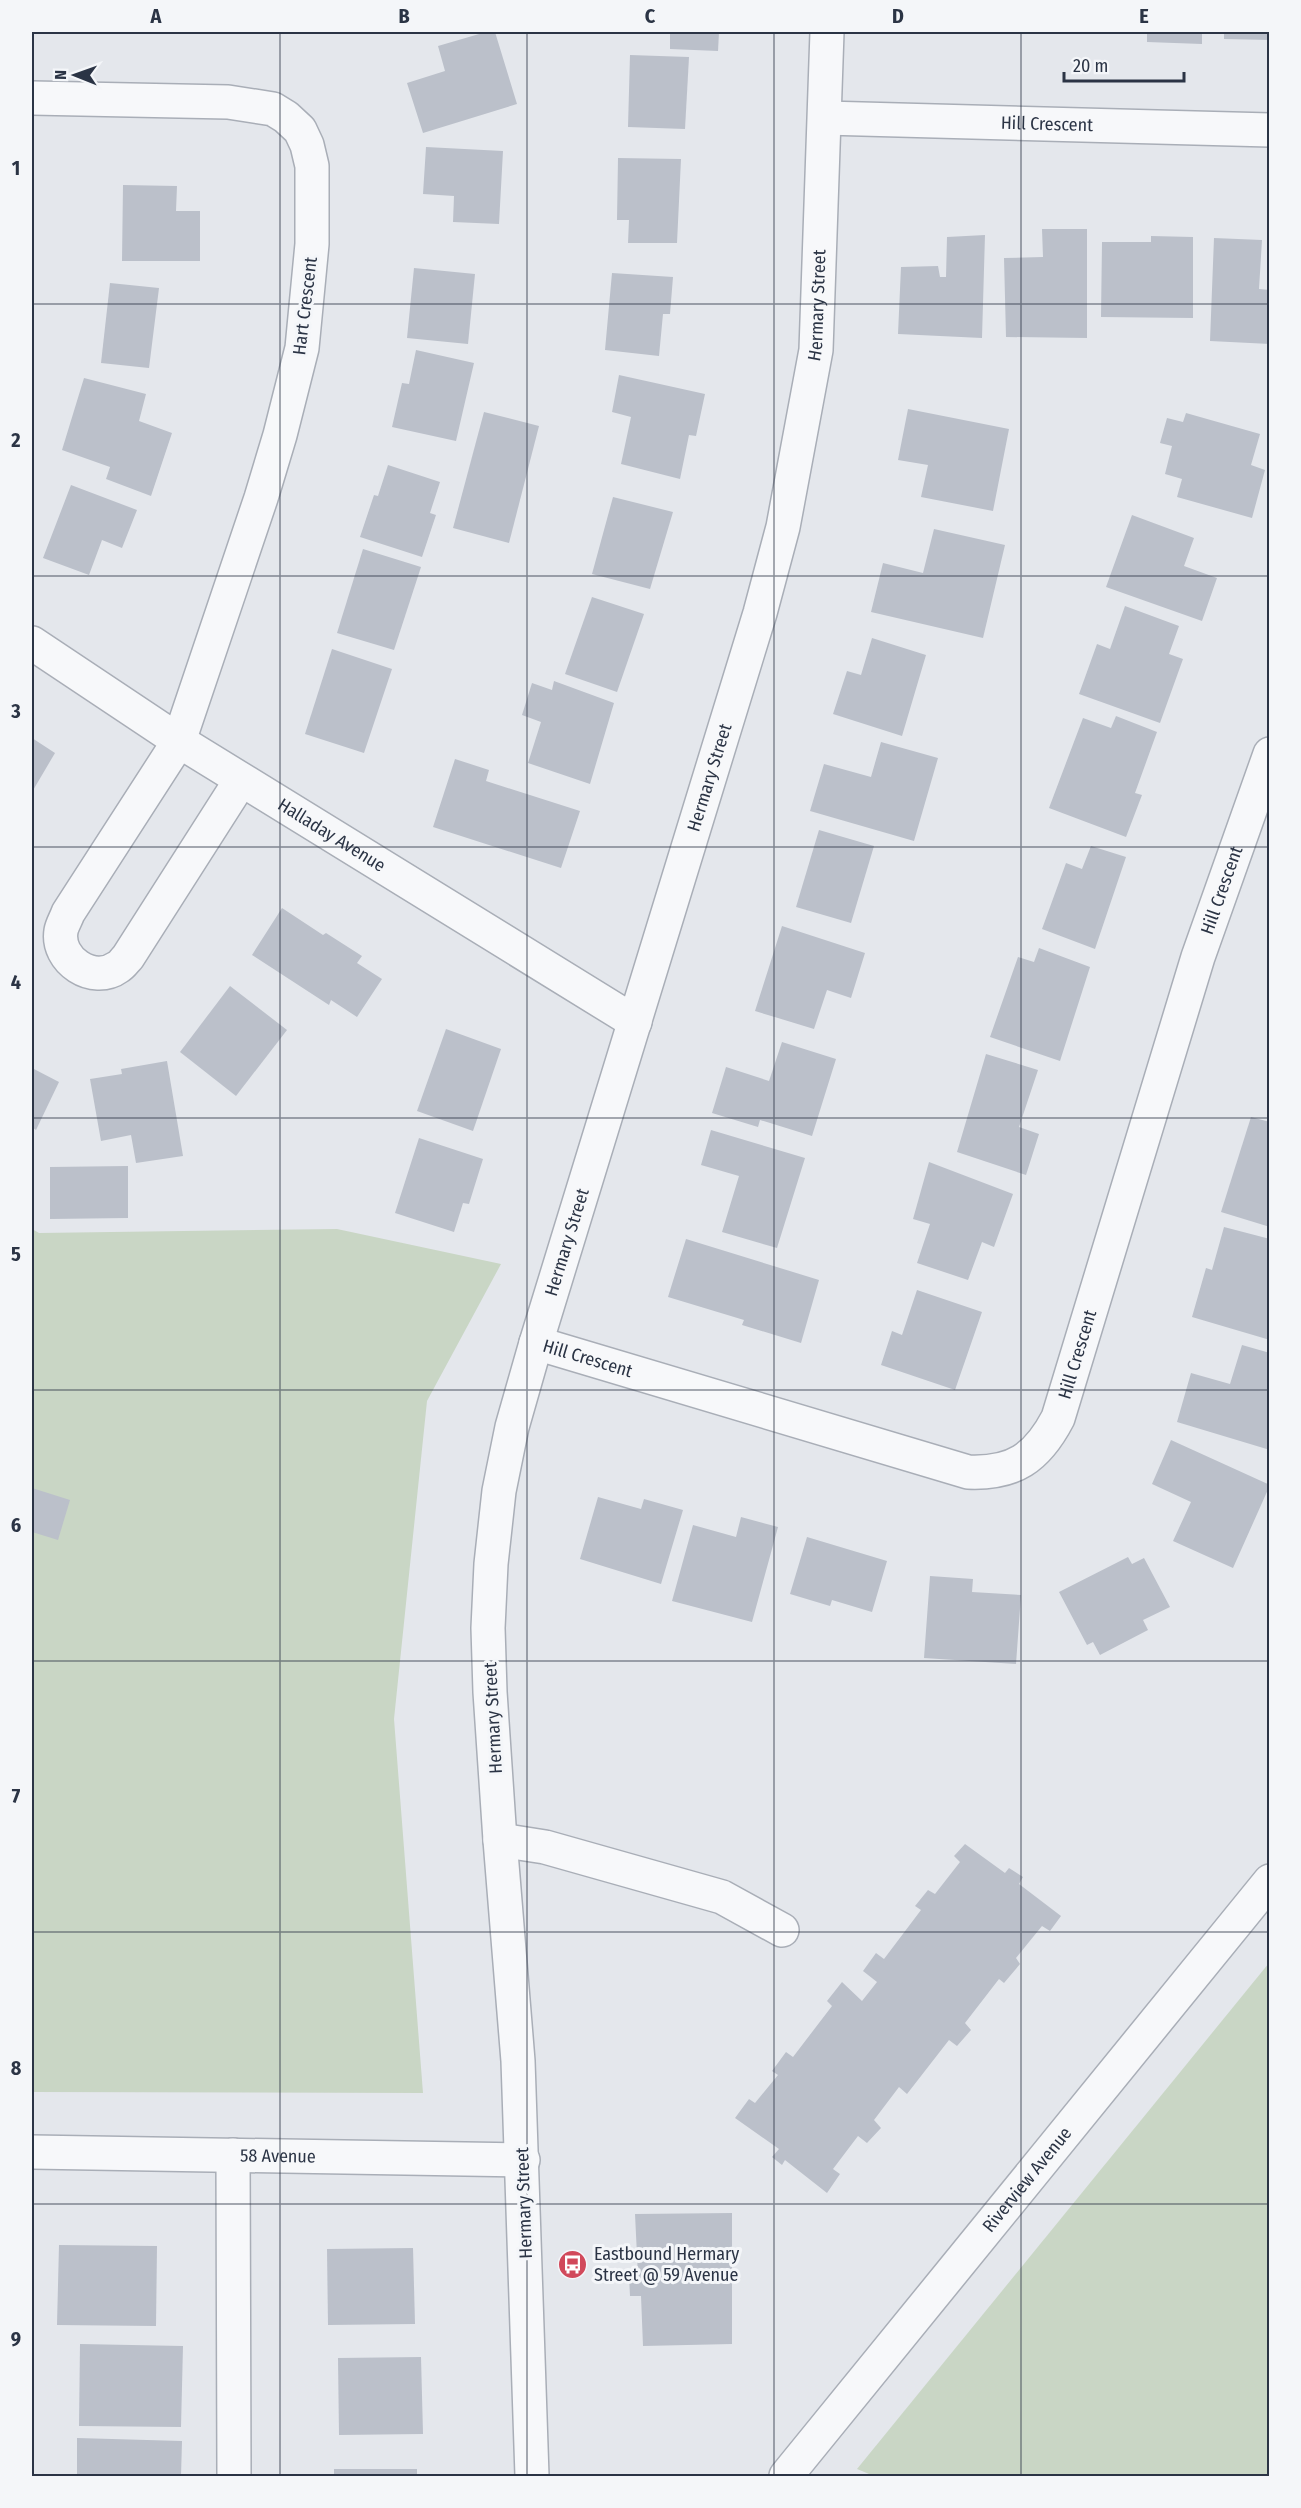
<svg xmlns="http://www.w3.org/2000/svg" width="1301" height="2508" font-family="'Fira Sans Condensed',sans-serif">
<style>
.green{fill:#c9d6c5}
.building{fill:#bbc0ca}
.lines{fill:none;stroke-linecap:round;stroke-linejoin:round}
.minor-casing{stroke:#a9aeb7;stroke-width:36}
.minor{stroke:#f7f8fa;stroke-width:33}
.grid{fill:none;stroke:#2b3445;stroke-width:1.5;stroke-opacity:0.55}
.labels{text-anchor:middle;dominant-baseline:central;stroke-width:6;stroke-linejoin:round;paint-order:stroke}
.street-label{font-size:18px;fill:#2b3445;stroke:#f4f6f9}
.poi-label{font-size:18px;fill:#2b3445;stroke:#f4f6f9;text-anchor:start}
.neatline{fill:none;stroke:#2b3445;stroke-width:2}
.grid-label{font-size:20px;text-anchor:middle;font-weight:bold;fill:#2b3445}
</style>
<rect width="100%" height="100%" fill="#e4e7ec"/>
<g class="green">
<path d="M32 1229 39 1233 337 1229 501 1264 427 1401 394 1719 423 2093 32 2092Z"/>
<path d="M1269 1963V2476H874L857 2469Z"/>
</g>
<g class="building">
<path d="M486 32H495L517 104 423 133 407 83 445 71 438 46Z"/>
<path d="M670 32H719L718 51 670 49Z"/>
<path d="M1147 32H1202V44L1147 42Z"/>
<path d="M1224 32H1270V40L1224 39Z"/>
<path d="M630 55 689 57 685 129 628 127Z"/>
<path d="M426 147 503 151 499 224 453 222 454 196 423 194Z"/>
<path d="M618 158 681 159 677 243H628L629 220H617Z"/>
<path d="M123 185 177 186 176 211H200V261H122Z"/>
<path d="M1042 229H1087V338L1006 337 1004 258 1043 257Z"/>
<path d="M985 235 982 338 898 334 901 267 938 266 940 277H946L947 237Z"/>
<path d="M1151 236 1193 237V318L1101 317 1102 242H1151Z"/>
<path d="M1214 238 1262 240 1259 289 1270 290V344L1210 341Z"/>
<path d="M414 268 475 274 468 344 407 338Z"/>
<path d="M612 273 673 277 670 314H663L659 356 605 350Z"/>
<path d="M110 283 159 288 149 368 101 363Z"/>
<path d="M416 350 474 363 456 441 392 427 402 383 409 384Z"/>
<path d="M619 375 705 394 696 436 689 435 680 479 621 464 631 417 612 412Z"/>
<path d="M84 378 146 394 139 421 172 433 151 496 106 479 110 467 62 450Z"/>
<path d="M908 409 1009 429 993 511 921 497 928 465 898 460Z"/>
<path d="M484 412 539 426 509 543 453 528Z"/>
<path d="M1186 413 1260 434 1251 465 1265 470 1252 518 1177 497 1182 479 1165 474 1172 446 1160 443 1167 418 1183 422Z"/>
<path d="M388 465 440 482 430 513 436 515 422 557 360 537 374 495 378 496Z"/>
<path d="M71 485 137 510 122 548 102 540 89 575 43 558Z"/>
<path d="M613 497 673 512 650 589 592 574Z"/>
<path d="M1132 515 1194 538 1184 566 1217 578 1202 621 1106 587Z"/>
<path d="M934 529 1005 545 983 638 871 612 883 563 923 573Z"/>
<path d="M363 549 421 567 394 650 337 633Z"/>
<path d="M592 597 644 614 617 692 565 674Z"/>
<path d="M1125 606 1179 626 1169 654 1183 659 1160 723 1079 694 1097 644 1110 649Z"/>
<path d="M872 638 926 655 902 736 833 714 847 671 861 675Z"/>
<path d="M332 649 392 669 364 753 305 734Z"/>
<path d="M554 681 614 703 590 784 528 763 541 722 522 715 532 683 552 690Z"/>
<path d="M1116 716 1157 732 1135 793 1142 795 1126 837 1049 808 1083 718 1111 728Z"/>
<path d="M32 738 55 753 32 792Z"/>
<path d="M881 742 938 758 914 841 810 811 824 764 871 777Z"/>
<path d="M455 759 489 770 486 781 580 811 561 868 433 827Z"/>
<path d="M819 830 874 846 851 923 796 907Z"/>
<path d="M1091 846 1126 857 1095 949 1042 929 1066 863 1082 869Z"/>
<path d="M282 908 323 935 326 933 362 956 357 963 382 979 357 1017 331 1000 329 1005 252 955Z"/>
<path d="M782 926 865 953 851 998 827 990 814 1029 755 1011Z"/>
<path d="M1039 948 1090 967 1060 1061 990 1037 1018 957 1034 962Z"/>
<path d="M230 986 287 1030 236 1096 180 1052Z"/>
<path d="M446 1029 501 1049 473 1131 417 1111Z"/>
<path d="M782 1042 836 1059 812 1136 760 1120 758 1127 712 1113 726 1067 769 1081Z"/>
<path d="M986 1054 1038 1070 1019 1127 1039 1134 1026 1175 957 1152Z"/>
<path d="M167 1061 183 1156 136 1163 131 1135 101 1141 90 1079 122 1074 121 1069Z"/>
<path d="M32 1068 59 1082 36 1130 32 1127Z"/>
<path d="M1251 1117 1270 1122V1227L1221 1212Z"/>
<path d="M711 1130 805 1158 777 1248 722 1232 739 1176 701 1165Z"/>
<path d="M419 1138 483 1159 469 1204 463 1203 454 1232 395 1213Z"/>
<path d="M929 1162 1013 1194 994 1247 982 1242 968 1280 917 1263 930 1224 913 1219Z"/>
<path d="M128 1166V1218L50 1219V1167Z"/>
<path d="M1224 1227 1270 1239V1340L1192 1317 1206 1268 1212 1270Z"/>
<path d="M686 1239 819 1280 801 1343 742 1325 744 1320 668 1297Z"/>
<path d="M917 1290 982 1312 955 1390 881 1365 892 1331 902 1335Z"/>
<path d="M1242 1345 1270 1353V1450L1177 1422 1191 1373 1230 1384Z"/>
<path d="M1171 1440 1270 1485 1233 1568 1173 1541 1191 1502 1152 1484Z"/>
<path d="M32 1488 70 1500 58 1540 32 1532Z"/>
<path d="M598 1497 641 1509 644 1499 683 1510 661 1584 580 1559Z"/>
<path d="M741 1517 778 1527 752 1622 672 1601 693 1525 736 1537Z"/>
<path d="M807 1537 887 1561 872 1612 832 1600 830 1606 790 1594Z"/>
<path d="M1128 1557 1132 1564 1144 1558 1170 1607 1143 1620 1148 1630 1100 1655 1093 1642 1087 1645 1059 1592Z"/>
<path d="M930 1576 973 1579 972 1592 1021 1595 1016 1664 924 1658Z"/>
<path d="M965 1844 1005 1873 1009 1868 1023 1877 1019 1884 1061 1916 1050 1931 1042 1926 1016 1958 1020 1964 1004 1983 999 1979 965 2023 971 2030 957 2046 949 2040 907 2094 899 2087 874 2120 881 2128 867 2143 858 2136 833 2169 840 2174 827 2193 785 2160 782 2165 772 2157 779 2149 735 2118 749 2099 755 2103 778 2075 772 2071 786 2052 793 2057 832 2006 827 2001 842 1982 862 2001 877 1982 863 1971 876 1953 884 1959 921 1910 915 1906 928 1890 935 1894 960 1862 954 1856Z"/>
<path d="M732 2213V2344L643 2346 641 2296H630L629 2276H638L635 2214Z"/>
<path d="M59 2245 157 2246 156 2326 57 2325Z"/>
<path d="M413 2248 415 2324 328 2325 327 2249Z"/>
<path d="M80 2344 183 2346 181 2427 79 2426Z"/>
<path d="M421 2357 423 2434 339 2435 338 2358Z"/>
<path d="M77 2438 182 2441 181 2476H77Z"/>
<rect x="334" y="2469" width="83" height="7"/>
</g>
<g class="lines">
<defs>
<g id="minor">
<path d="M32 98 228 102 273 109 286 117 300 130 307 145 312 166V244L302 348 280 435 261 498 179 741 68 913C66 919 62 925 61 931 56 960 93 985 118 967 122 965 125 960 128 957L241 780"/>
<path id="s1" d="M825 118 1270 130"/>
<path id="s2" d="M32 643 179 741 635 1022"/>
<path id="s3" d="M536 1343 968 1472C1014 1474 1037 1458 1058 1418L1198 957 1270 754"/>
<path d="M500 1840 545 1847 722 1897 782 1930"/>
<path id="s4" d="M32 2152 523 2160"/>
<path d="M233 2155 234 2476"/>
<path id="s5" d="M532 2476 518 2061 500 1840 490 1692 488 1628 491 1564 499 1491 512 1427 536 1343 760 613 783 527 816 350 827 32"/>
<path id="s6" d="M786 2476 1270 1881"/>
</g>
</defs>
<use href="#minor" class="minor-casing"/>
<use href="#minor" class="minor"/>
</g>
<path class="grid" d="M280 32V2476M527 32V2476M774 32V2476M1021 32V2476M32 304H1270M32 576H1270M32 847H1270M32 1118H1270M32 1390H1270M32 1661H1270M32 1932H1270M32 2204H1270"/>
<defs>
<symbol id="bus-disc" viewBox="-11 -11 22 22"><circle r="9.5" fill="#d1495b" stroke="#f4f6f9"/><path d="M-5-6H5V4H4V6H2V4H-2V6H-4V4H-5ZM-3.5-4V0h7V-4ZM-3.5 1.2v1.5H-2V1.2ZM2 1.2v1.5H3.5V1.2Z" fill="#fff"/></symbol>
</defs>
<g fill-rule="evenodd">
<use href="#bus-disc" x="556" y="2248" width="33" height="33"/>
</g>
<g class="labels">
<g class="street-label">
<text stroke="none"><textPath href="#s1" startOffset="222">Hill Crescent</textPath></text>
<text stroke="none"><textPath href="#s5" startOffset="2217">Hermary Street</textPath></text>
<text transform="translate(305 306) rotate(-83)">Hart Crescent</text>
<text stroke="none"><textPath href="#s5" startOffset="1731">Hermary Street</textPath></text>
<text stroke="none"><textPath href="#s2" startOffset="356">Halladay Avenue</textPath></text>
<text stroke="none"><textPath href="#s3" startOffset="1116">Hill Crescent</textPath></text>
<text stroke="none"><textPath href="#s5" startOffset="1245">Hermary Street</textPath></text>
<text stroke="none"><textPath href="#s3" startOffset="630">Hill Crescent</textPath></text>
<text stroke="none"><textPath href="#s3" startOffset="54">Hill Crescent</textPath></text>
<text transform="translate(493 1718) rotate(-93)">Hermary Street</text>
<text stroke="none"><textPath href="#s4" startOffset="246">58 Avenue</textPath></text>
<text stroke="none"><textPath href="#s6" startOffset="382">Riverview Avenue</textPath></text>
<text transform="translate(524 2203) rotate(-92)">Hermary Street</text>
</g>
<g class="poi-label">
<text x="594" y="2254">Eastbound Hermary<tspan x="594" dy="21">Street @ 59 Avenue</tspan></text>
</g>
</g>
<rect width="1301" height="2508" fill="none" stroke="#f4f6f9" stroke-width="66"/>
<g transform="translate(75 75) rotate(271)" stroke="#f4f6f9" stroke-width="4.5" paint-order="stroke">
<path d="M0-4.5L10 22L0 15L-10 22Z" fill="#2b3445"/>
<text y="-9" font-size="16" font-weight="bold" text-anchor="middle" fill="#2b3445">N</text>
</g>
<path d="M1064 72v9h120v-9" fill="none" stroke="#2b3445" stroke-width="3"/>
<text x="1073" y="72" font-size="18" fill="#2b3445" stroke="#f4f6f9" stroke-width="4.5" paint-order="stroke">20 m</text>
<rect x="33" y="33" width="1235" height="2442" class="neatline"/>
<g class="grid-label">
<text x="156" y="23">A</text>
<text x="404" y="23">B</text>
<text x="650" y="23">C</text>
<text x="898" y="23">D</text>
<text x="1144" y="23">E</text>
<text x="16" y="175">1</text>
<text x="16" y="447">2</text>
<text x="16" y="718">3</text>
<text x="16" y="989">4</text>
<text x="16" y="1261">5</text>
<text x="16" y="1532">6</text>
<text x="16" y="1803">7</text>
<text x="16" y="2075">8</text>
<text x="16" y="2346">9</text>
</g>
</svg>
